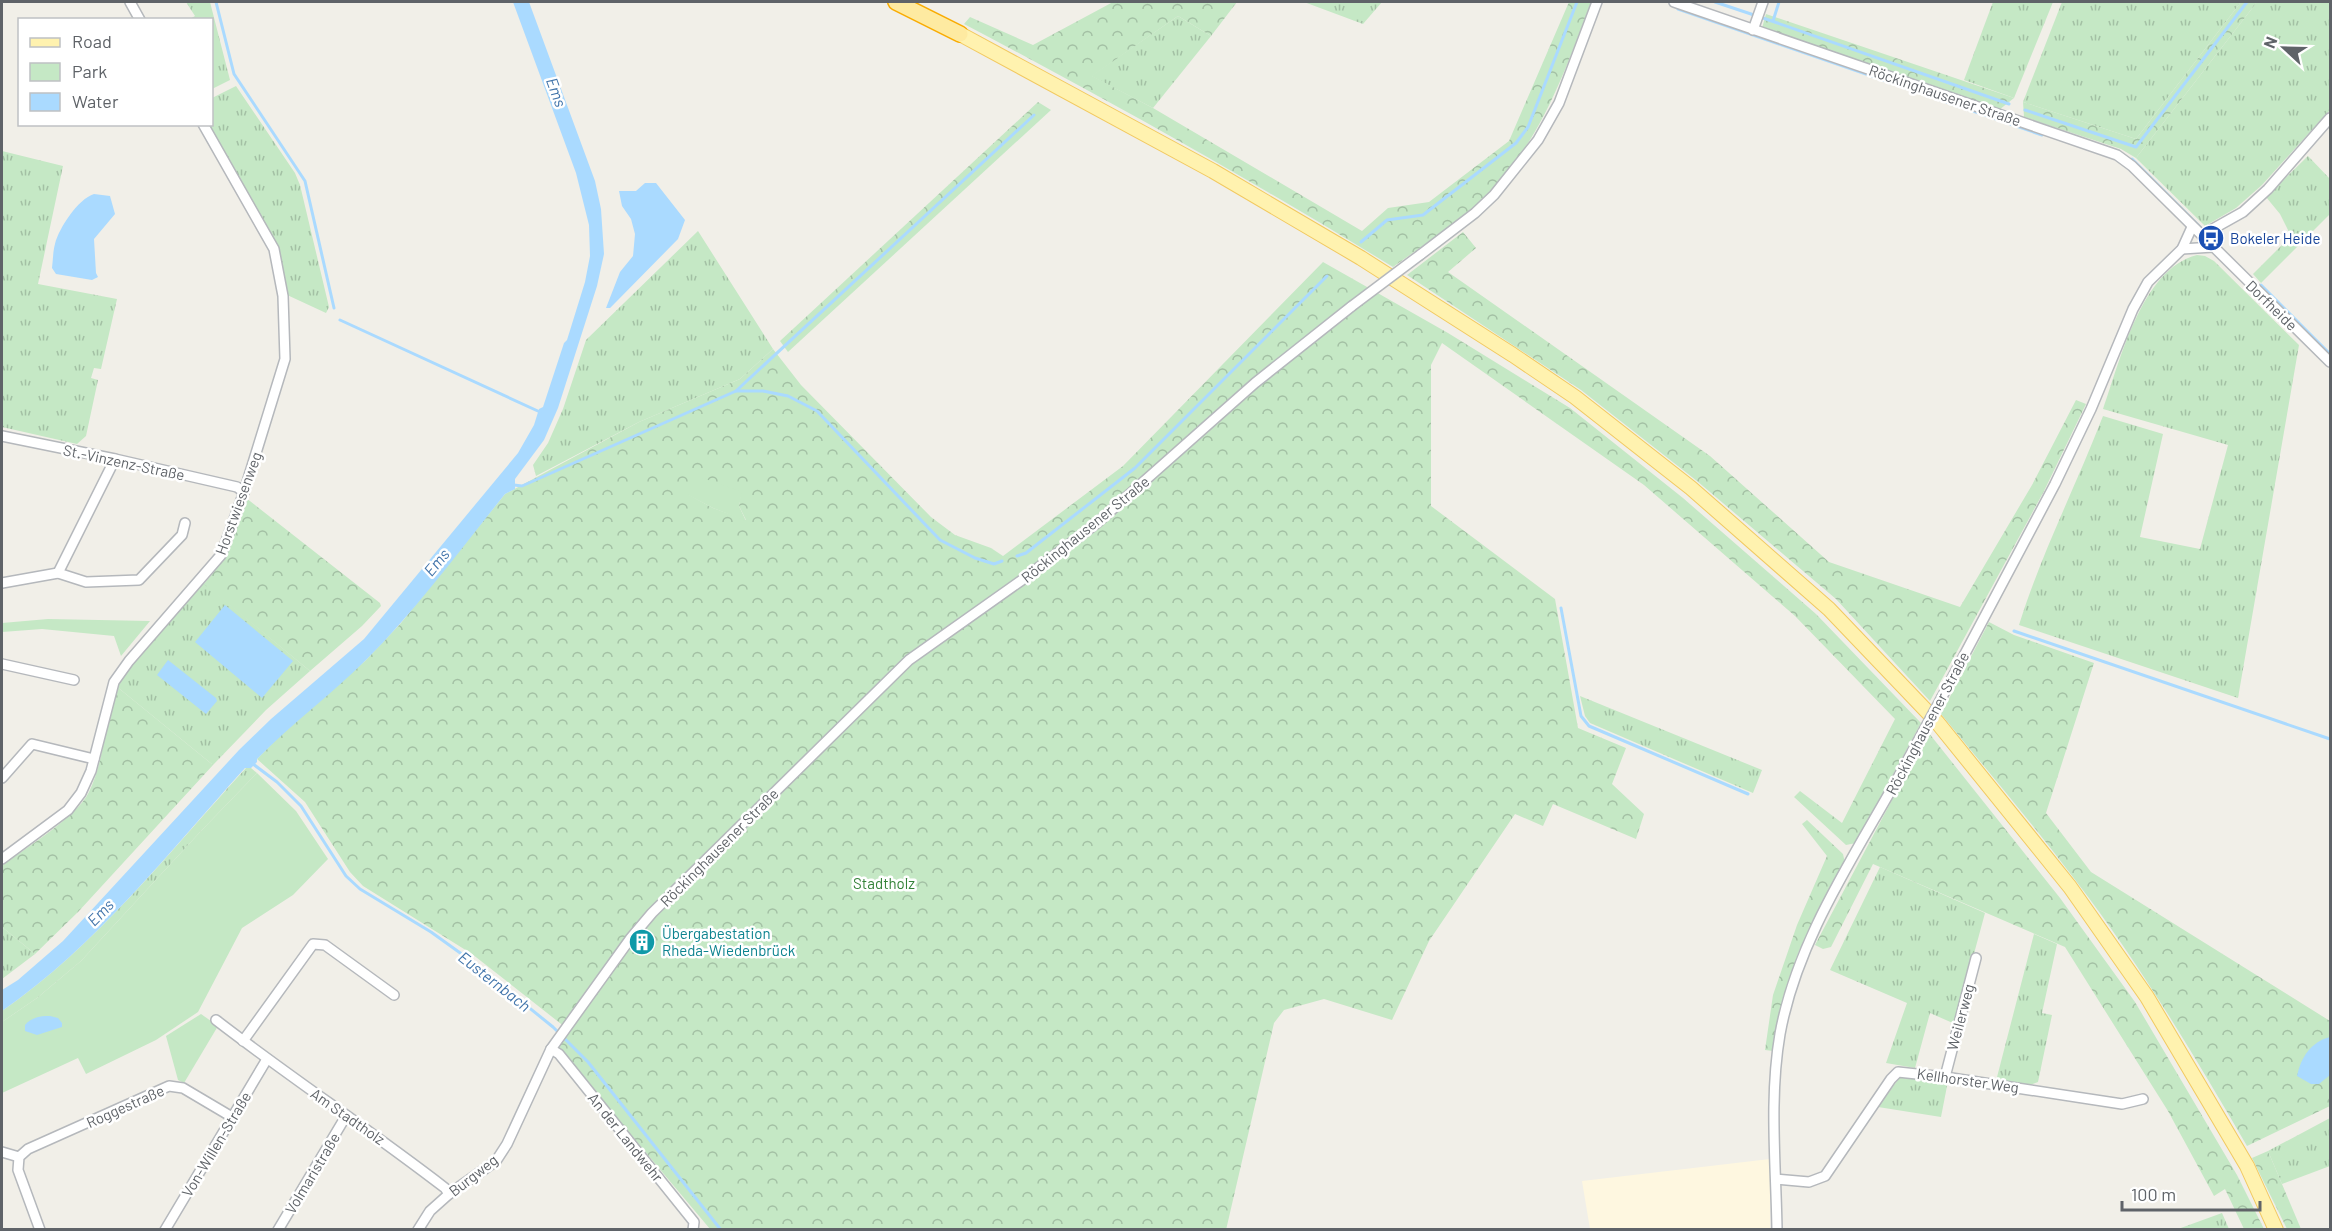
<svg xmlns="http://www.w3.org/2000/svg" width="2332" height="1231" font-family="Barlow,sans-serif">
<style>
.commercial{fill:#fef7e0}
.grass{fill:url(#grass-tufts)}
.forest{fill:url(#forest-crowns);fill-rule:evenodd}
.park{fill:#c5e8c5}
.water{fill:#aadaff}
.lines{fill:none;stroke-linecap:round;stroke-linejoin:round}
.stream{stroke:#aadaff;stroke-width:3}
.minor-casing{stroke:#b5b8bc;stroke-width:12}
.primary-casing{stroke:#f2c960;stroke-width:16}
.trunk-casing{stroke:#f9ab00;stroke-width:18}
.minor{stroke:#fff;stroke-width:9}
.primary{stroke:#fff2af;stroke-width:14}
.trunk{stroke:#feeaa1;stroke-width:15}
.minor-bridge-casing{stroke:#b5b8bc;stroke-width:12;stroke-linecap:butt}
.minor-bridge{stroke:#fff;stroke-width:9}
.labels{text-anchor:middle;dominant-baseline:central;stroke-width:5;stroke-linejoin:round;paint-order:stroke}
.street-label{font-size:15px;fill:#5f6368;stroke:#fff}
.transit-label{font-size:15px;fill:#164399;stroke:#fff;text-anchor:start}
.park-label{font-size:15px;fill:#348238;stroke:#fff}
.culture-label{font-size:15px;fill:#0d838f;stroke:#fff;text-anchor:start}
.water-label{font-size:16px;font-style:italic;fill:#4174aa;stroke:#fff}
</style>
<defs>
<pattern id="grass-tufts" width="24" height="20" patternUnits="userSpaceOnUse" patternTransform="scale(1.5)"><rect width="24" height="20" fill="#c5e8c5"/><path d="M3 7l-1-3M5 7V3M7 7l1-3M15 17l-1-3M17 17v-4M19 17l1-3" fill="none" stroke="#a3c0a4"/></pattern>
<pattern id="forest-crowns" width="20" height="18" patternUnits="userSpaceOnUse" patternTransform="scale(1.5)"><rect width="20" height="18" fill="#c5e8c5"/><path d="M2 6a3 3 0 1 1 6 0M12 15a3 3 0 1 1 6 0" fill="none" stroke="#a3c0a4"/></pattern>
</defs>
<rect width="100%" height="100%" fill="#f1efe8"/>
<path class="commercial" d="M1770 1159V1229H1590L1582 1181Z"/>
<g class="grass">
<path d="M186 2H210L230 80 212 89V20L190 19 195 16Z"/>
<path d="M1304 2H1382L1363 24Z"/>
<path d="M1993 2H2053L2014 98 1964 80Z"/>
<path d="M2062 2H2241L2136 139 2023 102Z"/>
<path d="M2257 2H2330V110L2262 185 2236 208 2205 226 2136 158Z"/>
<path d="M1178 16 1211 36 1153 108 1091 76Z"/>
<path d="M236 86 295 173 300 185 329 307 326 313 285 294 278 248 207 125 212 124V98Z"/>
<path d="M2 151 63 166 38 284 117 299 101 369 94 368 91 378 98 380 86 436 77 444 2 427Z"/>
<path d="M2308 156 2330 179V214L2261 283 2253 274 2291 236 2280 214 2266 197Z"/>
<path d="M698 231 773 349 740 379 639 422 536 476 533 465 548 443 563 409 586 340Z"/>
<path d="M2197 255 2205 256 2214 261 2299 345 2238 698 2019 625C2041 554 2076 486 2103 416L2163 434 2140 537 2200 549 2228 445 2103 409C2120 362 2141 269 2197 255Z"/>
<path d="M204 583 310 671 266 710 213 765 116 686 124 672Z"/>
<path d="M1580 696 1762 770 1753 793 1590 723 1585 716Z"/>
<path d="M246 768H251L257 773 201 831 81 961 37 998 2 1022V1011C96 946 169 852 246 768Z"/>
<path d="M1880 867 1985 913 1955 1024 1930 1013 1915 1068 1886 1063 1907 1003 1830 970Z"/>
<path d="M2 927 35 954 2 979Z"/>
<path d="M2034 934 2057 944 2042 1013 2052 1015 2038 1082 2030 1085 1996 1081Z"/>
<path d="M1900 1077 1948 1081 1941 1117 1878 1107Z"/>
<path d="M2330 1118V1166L2282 1184 2268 1151Z"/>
<path d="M2222 1213 2229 1229H2178Z"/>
</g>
<g class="forest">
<path d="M1113 2H1237L1211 36 1178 16 1092 76 1153 108 1362 231 1388 208 1429 202 1509 141 1569 2H1591C1566 69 1542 138 1491 191 1462 220 1426 243 1393 267 1253 181 1110 101 964 24L970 17 1033 45Z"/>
<path d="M2241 2H2257L2136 158 2121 149 2024 117 2023 102 2136 139Z"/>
<path d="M1766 14 2014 98 1999 110 1762 28Z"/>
<path d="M1038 102 1051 110 788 352 780 341Z"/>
<path d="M1463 232 1476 248 1448 272 1710 456 1829 562 1960 607 2032 485 2076 400 2086 404 2044 491 1930 701 1836 599 1697 481 1581 390 1407 275Z"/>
<path d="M1323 262 1448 333 1570 408 1683 498 1816 614 1921 723 1856 843 1846 845 1794 797 1800 791 1842 823 1895 719 1795 616 1644 485 1442 343 1431 365V506L1555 599 1578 728 1626 748 1612 784 1644 814 1636 839 1553 804 1543 826 1515 814 1429 941 1392 1020 1324 999 1284 1010 1274 1023 1226 1230 710 1229 558 1048 570 1031 472 954 363 886 350 872 305 802 257 759 286 729 365 661 401 623 505 494 639 422 740 379 773 349 801 385 931 517 955 535 991 548 1003 556 1123 466ZM741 492 739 506 746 520 713 508 689 495Z"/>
<path d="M246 498 380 603 381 606 362 626 310 671 204 584 225 558Z"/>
<path d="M1989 622 2014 635 2094 663 2046 813 2091 872 2330 1021V1106L2247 1146C2194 1055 2140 964 2076 881 2033 824 1986 769 1941 714Z"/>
<path d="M116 686 213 765 78 912 35 954 2 927V866C25 848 76 818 89 792 103 763 106 726 112 694Z"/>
<path d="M1928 732 2060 898 2135 1002 2237 1175 2264 1229H2244L2225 1189 2214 1196 2168 1111 2065 947 1873 864 1831 947 1823 949 1815 945Z"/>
<path d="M1807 820 1843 854 1845 863 1799 951 1783 998 1773 1051 1765 1050 1773 995 1797 925 1827 856 1802 824Z"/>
<path d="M2268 1151 2301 1229H2287L2252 1158Z"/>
</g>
<g class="park">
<path d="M703 478 742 492 739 506 746 521 713 508 688 495Z"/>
<path d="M48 619 150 621 121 656 114 636 42 629 2 632V623Z"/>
<path d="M257 773 296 811 328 859 293 895 242 928 198 1012 156 1040 86 1074 78 1058 2 1093V1022L37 998 81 961 201 831Z"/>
<path d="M201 1014 218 1026 184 1083 178 1080 166 1036Z"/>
</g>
<g class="water">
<path d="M513 2H529L595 181 601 209 604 254 597 286 558 408 544 440 515 479V489L505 494C460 550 417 609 366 660 331 695 291 724 257 759V762L251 768H245C169 852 96 946 2 1011V990L18 980 63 941 239 750 271 719 364 639 518 453 534 425 539 409 543 407 564 343 567 340 585 282 590 256 589 225 576 173Z"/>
<path d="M645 183H656L685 220 678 239 615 303 610 308H606L620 272 633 256 635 234 631 219 622 206 619 191H636Z"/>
<path d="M94 194 110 196 115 214 94 239 96 273 98 277 92 280 56 274 52 268C53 260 53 251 55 244 59 228 78 199 94 194Z"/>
<path d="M225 605 293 661 262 698 195 642Z"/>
<path d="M168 660 216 698 217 701 206 714 157 675Z"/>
<path d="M50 1016 58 1018 62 1023V1027L37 1035 25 1031V1025C32 1017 40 1016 50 1016Z"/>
<path d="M2330 1037V1075L2319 1084H2311L2297 1076C2301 1057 2311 1042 2330 1037Z"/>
</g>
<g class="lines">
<g class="stream">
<path d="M216 2 234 74 305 181 334 308"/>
<path d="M1715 2 1754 15"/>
<path d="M1678 9 2042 135"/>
<path d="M1763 18 2009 104"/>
<path d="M1773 21 1779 2"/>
<path d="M2025 110 2136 147 2247 2"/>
<path d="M2132 159 2200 227"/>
<path d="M1361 242 1387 220 1423 215 1516 143 1528 127 1577 2"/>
<path d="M2261 285 2330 354"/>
<path d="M340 320 540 412"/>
<path d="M736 391H763L788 396 817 411 940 540 975 558 994 564 1002 561"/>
<path d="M514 485 522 486 736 391 1034 115"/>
<path d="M1017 556 1026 553 1135 468 1327 276"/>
<path d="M1561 608 1581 716 1589 726 1748 794"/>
<path d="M2014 631 2330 739"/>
<path d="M253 764 277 782 301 806 346 876 360 889 431 932 470 960 553 1027 588 1062 721 1230"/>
</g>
<defs>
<g id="minor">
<path d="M130 2 140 20"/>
<path d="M1674 2 2117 155 2132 166 2330 362"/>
<path d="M1753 30 1763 2"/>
<path d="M2202 235 2243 212 2268 189 2330 118"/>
<path d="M2182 249 2213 247"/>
<path d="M1420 255 1475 213 1494 195 1538 140 1559 103 1597 2"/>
<path d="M2 436 115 459 237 487 244 492"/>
<path d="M58 573 115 459"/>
<path d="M2 583 58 573 86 582 139 580 182 535 185 523"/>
<path d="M2 664 74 680"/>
<path d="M1942 697 2055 484 2091 409 2133 309 2148 282 2182 249 2192 227"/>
<path d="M2 778 32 744 94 759"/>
<path d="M2 859 68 810 81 793 91 771 114 682 129 661 221 555 244 492 285 359 283 296 274 249 203 124"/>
<path d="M216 1020C291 1078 370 1130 445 1188L449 1194"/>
<path d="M243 1041 313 944 325 945 394 995"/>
<path d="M551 1049 559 1054 694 1222 693 1230"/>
<path d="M1945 1077 1976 958"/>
<path d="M2 1152 19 1157"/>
<path d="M1776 1179 1809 1182 1825 1176 1891 1079 1898 1072 1945 1077 2122 1104 2143 1099"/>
<path d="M40 1230 18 1170 19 1157 28 1149 169 1086 183 1088 232 1117"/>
<path d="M165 1230 267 1059"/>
<path d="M278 1230 346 1116"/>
<path d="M418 1230 430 1211 449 1194 496 1161 507 1144 551 1049 630 939 652 913 909 660 1022 580 1097 523 1255 383 1352 306"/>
<path d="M1777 1230C1776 1165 1769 1098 1780 1034 1797 940 1854 857 1900 774"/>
</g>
<path id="primary" d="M960 34 1213 171 1361 258 1513 355 1575 397 1691 488 1829 609 1937 722 2070 887 2147 997 2247 1166 2276 1230"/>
<path id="trunk" d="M896 2 960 34"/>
</defs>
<use href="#minor" class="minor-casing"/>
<use href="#primary" class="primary-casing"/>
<use href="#trunk" class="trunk-casing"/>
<use href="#minor" class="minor"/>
<use href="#primary" class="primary"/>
<use href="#trunk" class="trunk"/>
<defs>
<g id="minor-bridge">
<path d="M1352 306 1420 255"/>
<path d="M1900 774 1942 697"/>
</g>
</defs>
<use href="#minor-bridge" class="minor-bridge-casing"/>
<use href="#minor-bridge" class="minor-bridge"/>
</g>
<defs>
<symbol id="bus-disc" viewBox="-11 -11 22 22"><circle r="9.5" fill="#1a4fb4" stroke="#fff"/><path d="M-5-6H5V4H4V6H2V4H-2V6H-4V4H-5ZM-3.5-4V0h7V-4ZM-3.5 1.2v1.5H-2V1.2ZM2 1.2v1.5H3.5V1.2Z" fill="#fff"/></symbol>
<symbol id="building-disc" viewBox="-11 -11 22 22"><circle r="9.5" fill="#0f9aa8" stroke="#fff"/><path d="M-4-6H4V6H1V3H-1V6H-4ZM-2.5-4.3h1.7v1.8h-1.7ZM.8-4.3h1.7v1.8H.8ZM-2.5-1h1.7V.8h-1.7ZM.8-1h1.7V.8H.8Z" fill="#fff"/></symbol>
</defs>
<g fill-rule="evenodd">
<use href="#bus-disc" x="2196" y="223" width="30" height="30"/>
<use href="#building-disc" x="627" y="927" width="30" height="30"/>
</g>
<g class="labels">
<g class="street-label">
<text transform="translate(1945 95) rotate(19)">Röckinghausener Straße</text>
<text transform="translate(2272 305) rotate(44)">Dorfheide</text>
<text transform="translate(124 462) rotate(12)">St.-Vinzenz-Straße</text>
<text transform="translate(238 503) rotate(-70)">Horstwiesenweg</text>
<text transform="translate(1085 529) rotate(-39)">Röckinghausener Straße</text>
<text transform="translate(1927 723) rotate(-62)">Röckinghausener Straße</text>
<text transform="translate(719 847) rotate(-45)">Röckinghausener Straße</text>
<text transform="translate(1960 1017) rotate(-75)">Weilerweg</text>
<text transform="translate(1968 1080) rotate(8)">Kellhorster Weg</text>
<text transform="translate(125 1106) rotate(-24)">Roggestraße</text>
<text transform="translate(348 1116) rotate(35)">Am Stadtholz</text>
<text transform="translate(626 1137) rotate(51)">An der Landwehr</text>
<text transform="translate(216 1144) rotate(-59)">Von-Willen-Straße</text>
<text transform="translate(312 1173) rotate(-59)">Volmaristraße</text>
<text transform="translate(473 1175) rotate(-38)">Burgweg</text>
</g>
<g class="transit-label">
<text x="2230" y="238">Bokeler Heide</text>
</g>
<g class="park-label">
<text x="884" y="883">Stadtholz</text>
</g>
<g class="culture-label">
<text x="662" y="933">Übergabestation<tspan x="662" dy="17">Rheda-Wiedenbrück</tspan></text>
</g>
<g class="water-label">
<text transform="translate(557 92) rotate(70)">Ems</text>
<text transform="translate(436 562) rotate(-50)">Ems</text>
<text transform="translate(100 912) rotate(-46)">Ems</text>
<text transform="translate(495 981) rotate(38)">Eusternbach</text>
</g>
</g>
<rect width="2332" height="1231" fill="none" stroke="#5f6368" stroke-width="6"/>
<rect x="18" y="18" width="195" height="108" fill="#ffffff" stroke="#bfc1c3" stroke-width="1.5"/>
<rect x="30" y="38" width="30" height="9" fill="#fff2af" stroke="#bfc1c3" stroke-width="1.5"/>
<text x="72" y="48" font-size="18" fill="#5f6368">Road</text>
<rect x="30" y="63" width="30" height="18" fill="#c5e8c5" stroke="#bfc1c3" stroke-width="1.5"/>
<text x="72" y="78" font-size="18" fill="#5f6368">Park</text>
<rect x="30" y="93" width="30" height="18" fill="#aadaff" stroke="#bfc1c3" stroke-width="1.5"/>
<text x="72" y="108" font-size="18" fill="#5f6368">Water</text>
<g transform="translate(2284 48) rotate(292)" stroke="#ffffff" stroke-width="4.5" paint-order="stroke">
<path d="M0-4.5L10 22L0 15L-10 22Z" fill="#5f6368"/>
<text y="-9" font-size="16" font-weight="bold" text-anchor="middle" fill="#5f6368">N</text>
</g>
<path d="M2122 1201v9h138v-9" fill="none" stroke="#5f6368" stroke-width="3"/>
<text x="2131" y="1201" font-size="18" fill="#5f6368" stroke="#ffffff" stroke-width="4.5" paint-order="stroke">100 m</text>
</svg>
